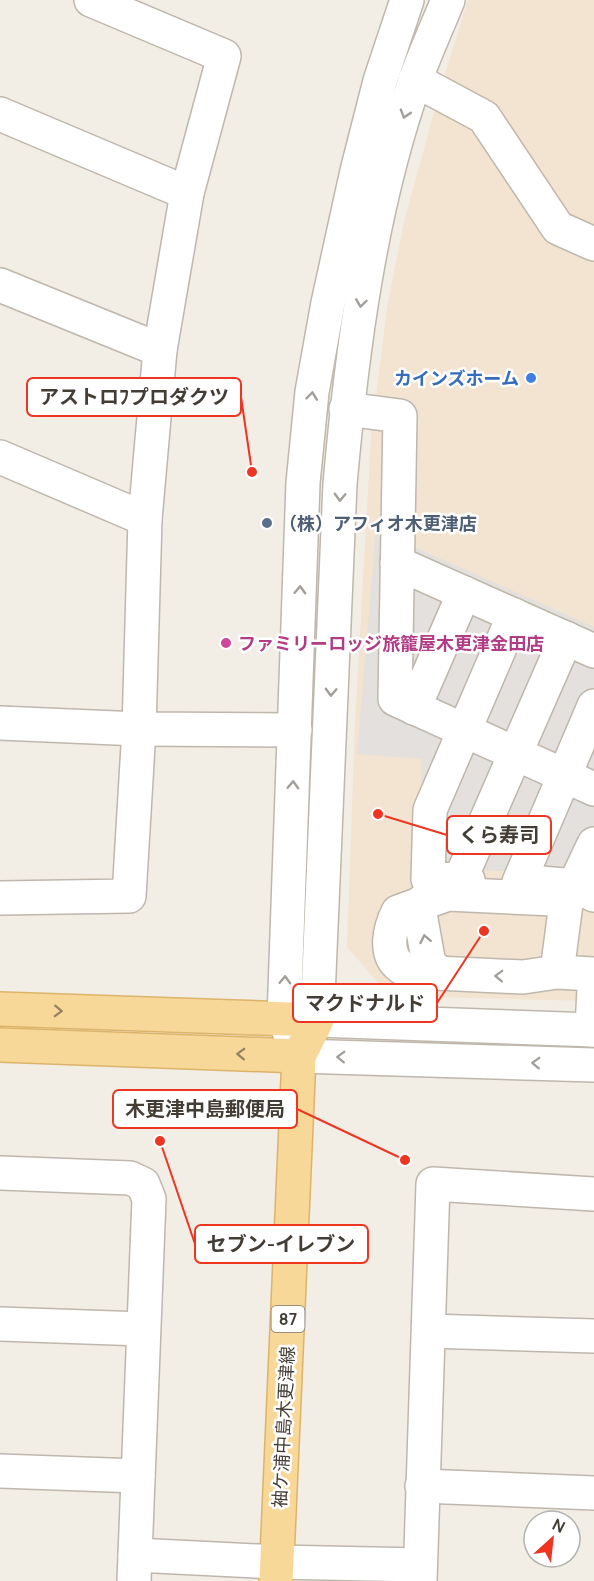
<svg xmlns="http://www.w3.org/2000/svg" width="594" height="1581" font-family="Manrope,'Noto Sans JP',sans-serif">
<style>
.commercial{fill:#f3e3d1}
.parking{fill:#e3e0dd}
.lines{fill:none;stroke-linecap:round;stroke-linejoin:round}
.minor-casing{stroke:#bfb7ac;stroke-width:36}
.major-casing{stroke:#dcb469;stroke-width:36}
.minor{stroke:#fff;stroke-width:33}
.major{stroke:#f8d898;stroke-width:33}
.oneway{stroke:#a29e9a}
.oneway2{stroke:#958362}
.shop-dot{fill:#3f7fe0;stroke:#fff;stroke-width:2}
.service-dot{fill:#5c6f8a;stroke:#fff;stroke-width:2}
.hotel-dot{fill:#d1479c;stroke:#fff;stroke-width:2}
.labels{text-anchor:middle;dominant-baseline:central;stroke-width:5;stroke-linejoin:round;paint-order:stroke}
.shield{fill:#fff;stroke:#7c7772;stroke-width:1.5}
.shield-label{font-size:16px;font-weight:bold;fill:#443d35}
.shop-label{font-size:18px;font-weight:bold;fill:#366cbe;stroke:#fff;text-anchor:end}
.service-label{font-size:18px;font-weight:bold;fill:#4e5e75;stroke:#fff;text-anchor:start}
.hotel-label{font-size:18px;font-weight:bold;fill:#b23c85;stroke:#fff;text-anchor:start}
.street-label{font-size:18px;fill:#443d35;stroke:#fff}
.leader{fill:none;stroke:#ed3521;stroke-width:2}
.callout-dot{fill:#ed3521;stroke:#fff;stroke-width:2}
.callout{fill:#fff;stroke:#ed3521;stroke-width:2}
.callout-label{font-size:20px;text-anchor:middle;font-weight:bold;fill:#443d35}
</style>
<rect width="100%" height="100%" fill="#f2ede5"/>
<path class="commercial" d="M468 0H594V1001L390 996 347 947 355 723 371 437 387 308 404 222 441 87Z"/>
<path class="parking" d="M376 530 594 627V909L544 872 420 869 422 759 357 754Z"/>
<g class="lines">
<defs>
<g id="minor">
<path d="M407 0 380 81 357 171 328 303 312 392 303 483 284 1019 299 1056 594 1065"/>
<path d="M448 0C437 27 425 53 415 81 370 209 352 349 340 484L317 1020 594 1030"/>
<path d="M415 80 484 117 558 228 594 244"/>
<path d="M0 114 187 193"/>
<path d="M0 285 160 350"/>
<path d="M346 409 400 416 395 699 594 789"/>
<path d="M0 457 145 519"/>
<path d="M397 563 594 651"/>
<path d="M414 708 464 593"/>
<path d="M0 723 139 729 295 730"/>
<path d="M460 880 566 638"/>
<path d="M468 880 428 879 430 810 514 615"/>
<path d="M519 882 594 706"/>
<path d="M541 883 575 886 594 895"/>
<path d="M0 898 129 896 139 729 145 519 160 350 187 193 224 56 91 0"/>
<path d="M423 901 420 914 429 964 440 973"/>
<path d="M566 903 594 844"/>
<path d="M557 972 566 903 553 899 448 894 398 912C390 928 383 954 401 967 404 970 411 971 415 972L523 977 557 972 594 974"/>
<path d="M592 1030 594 989"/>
<path d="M0 1173 130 1178 143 1184 149 1199 134 1581"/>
<path d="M0 1324 143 1329"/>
<path d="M429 1331 594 1336"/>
<path d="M0 1471 138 1476"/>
<path d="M422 1486 594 1493"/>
<path d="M135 1555 277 1562 420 1565"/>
<path d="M420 1581 433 1184 594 1194"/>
</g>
<g id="major">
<path d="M0 1009 317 1020 299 1056 276 1581"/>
<path d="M0 1045 299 1056"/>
</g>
</defs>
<use href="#minor" class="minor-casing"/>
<use href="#major" class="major-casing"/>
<use href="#minor" class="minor"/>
<use href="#major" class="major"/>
</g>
<defs><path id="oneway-chevron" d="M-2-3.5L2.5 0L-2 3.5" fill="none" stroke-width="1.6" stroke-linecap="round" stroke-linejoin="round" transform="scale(1.5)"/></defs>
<g class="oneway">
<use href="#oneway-chevron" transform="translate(405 114) rotate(107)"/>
<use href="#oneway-chevron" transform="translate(361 303) rotate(98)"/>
<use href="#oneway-chevron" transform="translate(312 396) rotate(-83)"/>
<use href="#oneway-chevron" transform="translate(340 497) rotate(92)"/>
<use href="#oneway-chevron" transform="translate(300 590) rotate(-88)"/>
<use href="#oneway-chevron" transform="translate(331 692) rotate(92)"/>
<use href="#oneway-chevron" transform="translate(293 785) rotate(-88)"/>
<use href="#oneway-chevron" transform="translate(425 939) rotate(-101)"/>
<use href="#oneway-chevron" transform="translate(499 976) rotate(-178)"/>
<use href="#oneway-chevron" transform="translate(285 980) rotate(-88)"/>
<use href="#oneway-chevron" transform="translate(341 1057) rotate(-178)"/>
<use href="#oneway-chevron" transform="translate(536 1063) rotate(-178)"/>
</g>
<g class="oneway2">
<use href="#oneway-chevron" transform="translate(58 1011) rotate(2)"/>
<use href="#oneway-chevron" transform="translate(241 1054) rotate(-178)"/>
</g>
<circle class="shop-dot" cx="531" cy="378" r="6"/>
<circle class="service-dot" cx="267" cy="523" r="6"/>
<circle class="hotel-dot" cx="226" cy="643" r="6"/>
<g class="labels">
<rect class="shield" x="271.5" y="1306" width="33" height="26" rx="4.5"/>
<g class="shield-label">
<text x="288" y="1319">87</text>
</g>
<g class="shop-label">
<text x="519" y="378">カインズホーム</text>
</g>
<g class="service-label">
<text x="279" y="523">（株）アフィオ木更津店</text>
</g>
<g class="hotel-label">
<text x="238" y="643">ファミリーロッジ旅籠屋木更津金田店</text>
</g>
<g class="street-label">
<text transform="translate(283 1427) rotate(-87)">袖ケ浦中島木更津線</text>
</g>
</g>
<path class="leader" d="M252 472L241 397M378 814L447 835M484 931L437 1003M405 1160L297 1109M160 1141L195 1244"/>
<g class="callout-dot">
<circle cx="252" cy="472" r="6"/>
<circle cx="378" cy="814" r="6"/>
<circle cx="484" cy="931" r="6"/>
<circle cx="405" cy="1160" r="6"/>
<circle cx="160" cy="1141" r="6"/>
</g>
<g class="callout">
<rect x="27" y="378" width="214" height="38" rx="6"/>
<rect x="447" y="816" width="104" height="38" rx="6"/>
<rect x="293" y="984" width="144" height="38" rx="6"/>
<rect x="113" y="1090" width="184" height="38" rx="6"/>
<rect x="195" y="1225" width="173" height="38" rx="6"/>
</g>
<g class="callout-label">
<text x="134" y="404">アストロﾌプロダクツ</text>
<text x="499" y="842">くら寿司</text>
<text x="365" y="1010">マクドナルド</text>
<text x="205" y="1116">木更津中島郵便局</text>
<text x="281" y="1251">セブン-イレブン</text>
</g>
<g transform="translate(552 1539) rotate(27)"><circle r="28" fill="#ffffff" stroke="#b4b1ae" stroke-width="1.5"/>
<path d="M0-4.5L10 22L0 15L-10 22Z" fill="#ed3521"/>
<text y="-9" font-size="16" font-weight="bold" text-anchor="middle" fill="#443d35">N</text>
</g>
</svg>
